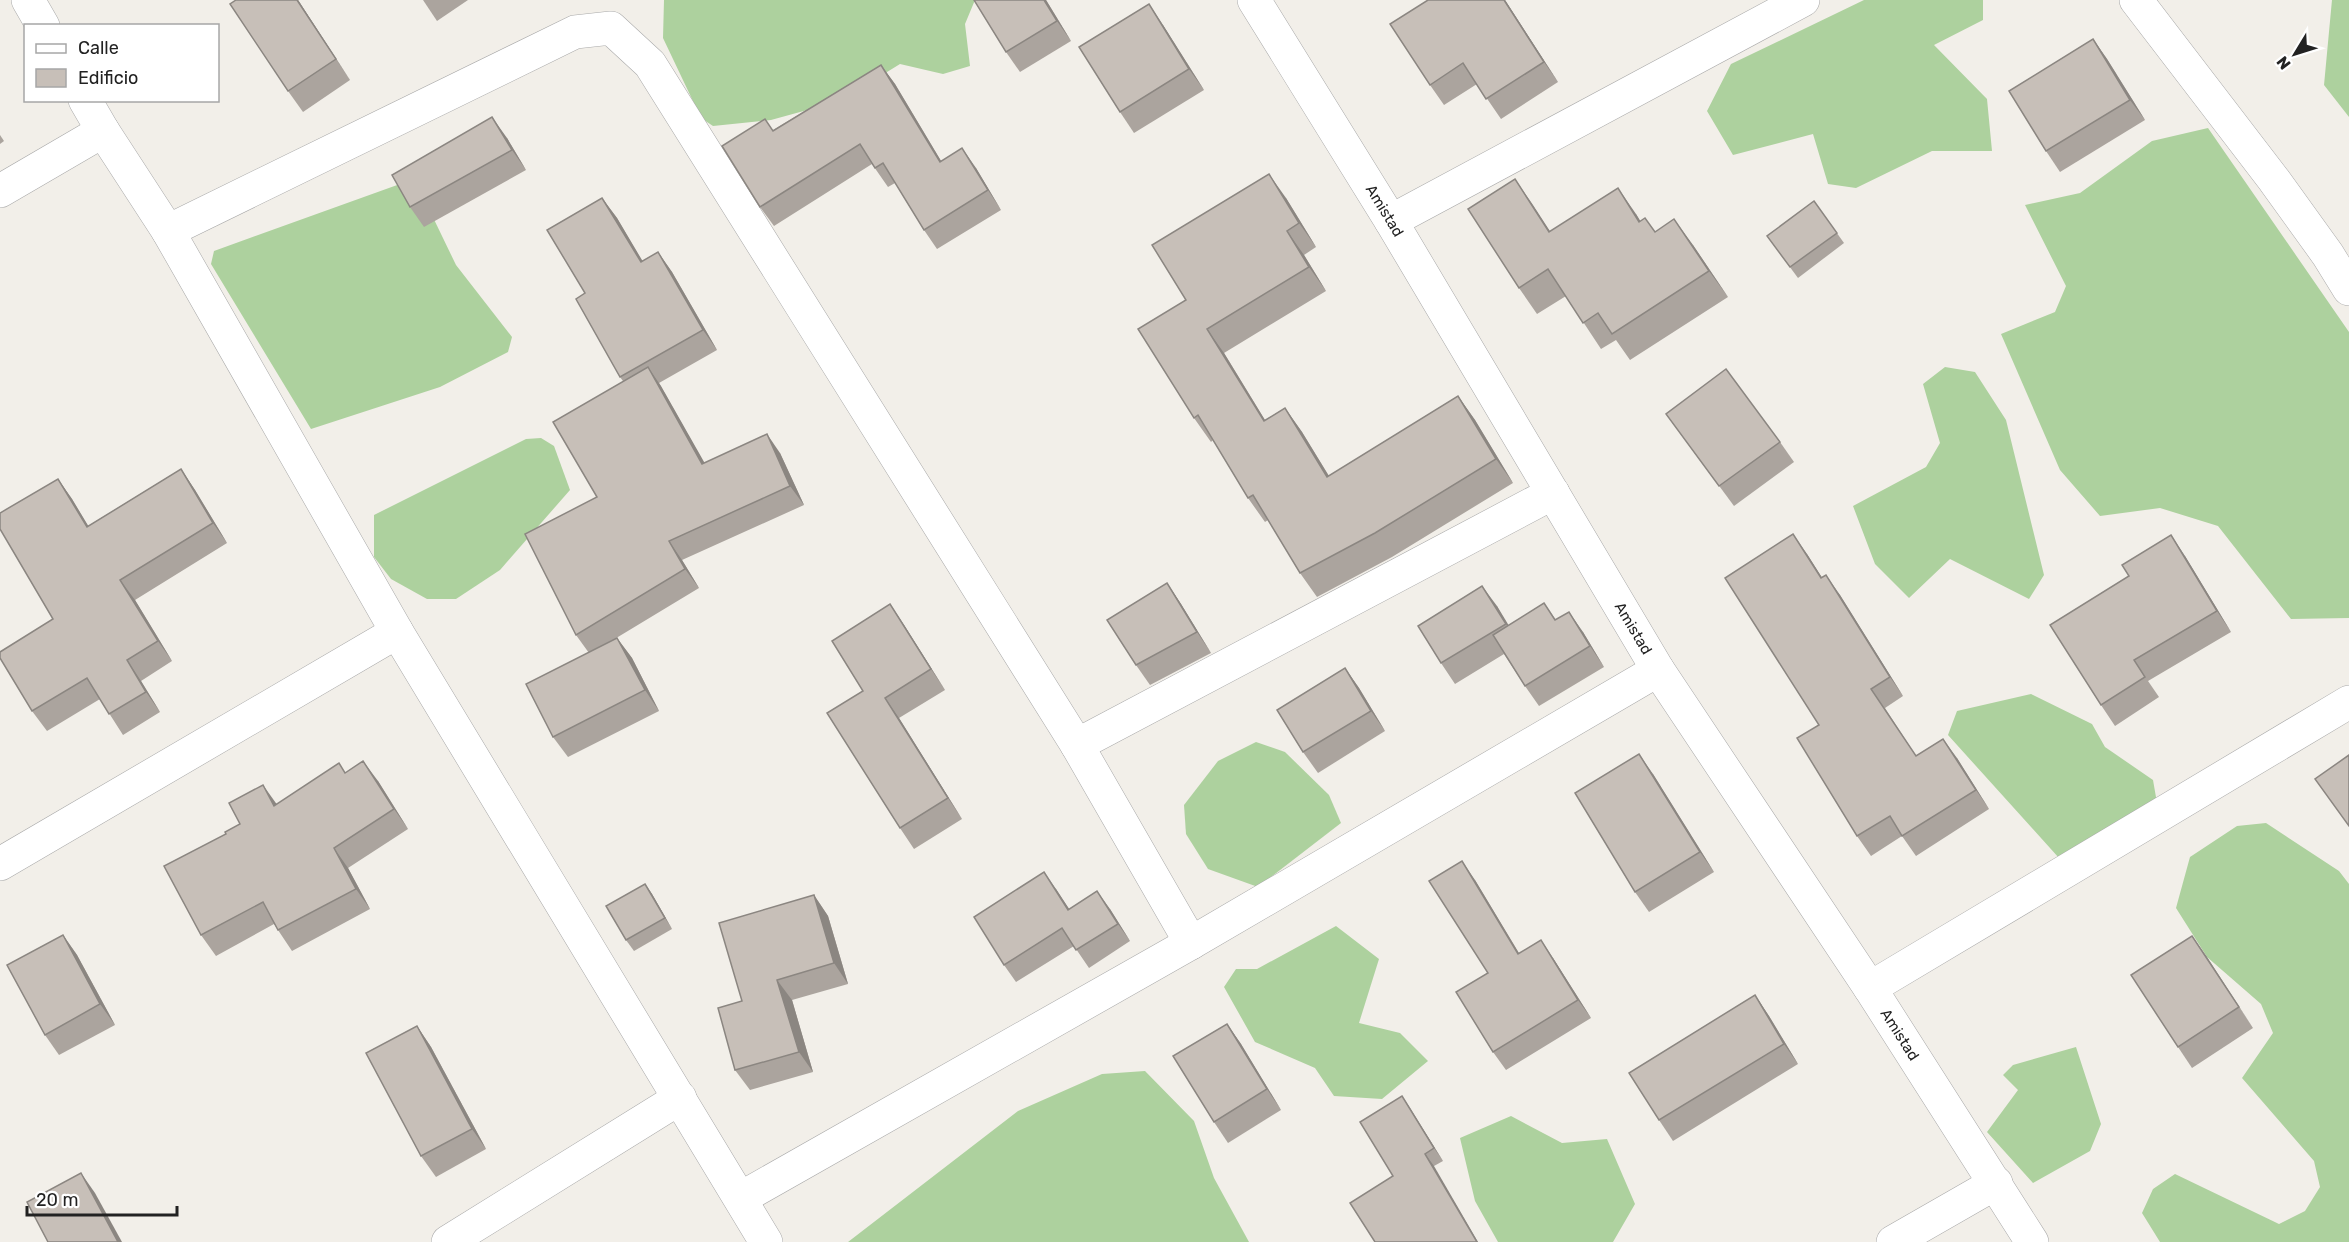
<svg xmlns="http://www.w3.org/2000/svg" width="2349" height="1242" font-family="Rubik,sans-serif">
<style>
.forest{fill:#add19e}
.lines{fill:none;stroke-linecap:round;stroke-linejoin:round}
.minor-casing{stroke:#a9a9a9;stroke-width:34}
.minor{stroke:#fff;stroke-width:33}
.wall{fill:#aba49e}
.shaded-wall{fill:#8b8681}
.building{fill:#c7bfb8;stroke:#8b8681;stroke-width:1.5}
.labels{text-anchor:middle;dominant-baseline:central;stroke-width:4.5;stroke-linejoin:round;paint-order:stroke}
.street-label{font-size:15px;fill:#222;stroke:#fff}
</style>
<rect width="100%" height="100%" fill="#f2efe9"/>
<g class="forest">
<path d="M664 0H975L965 24 970 66 943 74 900 64 840 101 771 120 713 126 701 118 663 38Z"/>
<path d="M1864 0H1983V20L1934 45 1987 99 1992 151H1932L1856 188 1828 184 1813 134 1733 155 1707 111 1731 64Z"/>
<path d="M2332 0H2349V117L2324 85Z"/>
<path d="M2208 128 2349 332V618L2291 619 2218 526 2160 508 2100 516 2060 470 2001 334 2055 312 2066 286 2025 205 2080 193 2152 141Z"/>
<path d="M400 184 428 207 456 265 512 337 508 352 440 387 311 429 211 264 214 251Z"/>
<path d="M1945 367 1975 372 2006 420 2044 575 2029 599 1950 559 1909 598 1875 564 1853 506 1926 467 1940 443 1923 384Z"/>
<path d="M541 438 554 446 570 490 500 570 456 599H427L391 579 374 557V515L526 439Z"/>
<path d="M2031 694 2092 724 2105 747 2153 780 2160 820 2059 858 1948 735 1957 711Z"/>
<path d="M1256 742 1285 752 1329 795 1341 823 1258 887 1208 869 1186 834 1184 805 1218 761Z"/>
<path d="M2266 823 2339 871 2349 884V1242H2160L2142 1213 2153 1189 2175 1174 2279 1224 2305 1211 2320 1187 2314 1161 2242 1078 2273 1033 2261 1004 2207 957 2176 908 2190 857 2237 826Z"/>
<path d="M1336 926 1379 959 1359 1023 1400 1033 1428 1061 1382 1099 1334 1096 1315 1068 1255 1042 1224 987 1236 969H1257Z"/>
<path d="M2076 1047 2101 1124 2090 1151 2033 1183 1987 1132 2018 1090 2003 1075 2013 1065Z"/>
<path d="M1145 1071 1194 1121 1214 1178 1249 1242H848L1018 1111 1102 1074Z"/>
<path d="M1511 1116 1562 1143 1607 1139 1635 1204 1613 1242H1498L1475 1201 1460 1138Z"/>
</g>
<g class="lines">
<defs>
<g id="minor">
<path d="M28 0 43 26"/>
<path id="s1" d="M1254 0 1391 221 1658 670 1870 988 2032 1242"/>
<path d="M2136 0 2274 180 2328 255 2349 289"/>
<path d="M85 100 103 131 168 231 397 632 766 1242"/>
<path d="M0 191 103 131"/>
<path d="M1391 221 1803 0"/>
<path d="M168 231 575 32 611 28 650 64 1077 745 1191 943"/>
<path d="M1077 745 1553 493"/>
<path d="M0 864 397 632"/>
<path d="M1870 988 2349 702"/>
<path d="M741 1198 1191 943 1658 670"/>
<path d="M448 1242 680 1098"/>
<path d="M1893 1242 1996 1183"/>
</g>
</defs>
<use href="#minor" class="minor-casing"/>
<use href="#minor" class="minor"/>
</g>
<g class="wall">
<path d="M298 0 350 80 303 112 288 91Z"/>
<path d="M423 0H468L437 21Z"/>
<path d="M974 0H1046L1071 41 1020 72 1006 52Z"/>
<path d="M1428 0H1505L1558 82 1501 119 1477 84 1444 105 1430 85Z"/>
<path d="M1163 25 1204 90 1134 133 1120 112Z"/>
<path d="M2093 39 2107 59 2145 120 2060 172 2046 151Z"/>
<path d="M881 65 895 84 941 161 976 168 1001 210 937 249 924 230 895 183 888 187 872 164 774 226 760 207 773 130Z"/>
<path d="M0 135 4 141 0 144Z"/>
<path d="M507 138 526 170 424 227 410 207Z"/>
<path d="M1515 179 1550 232 1636 214 1640 221 1655 232 1693 245 1728 297 1630 360 1616 340 1601 349 1566 296 1537 314 1519 288Z"/>
<path d="M602 198 617 218 642 261 658 252 672 272 717 350 659 383 704 463 780 453 804 505 682 560 699 588 608 643 617 638 632 658 659 711 568 757 553 737 589 653 576 635 623 381 620 377 585 293Z"/>
<path d="M1286 198 1316 247 1304 255 1326 291 1224 353 1265 420 1285 408 1302 432 1329 476 1458 396 1475 420 1513 483 1392 557 1317 597 1300 573 1268 520 1265 522 1248 498 1213 440 1211 442 1194 418 1186 300Z"/>
<path d="M1814 201 1844 243 1798 278 1767 236Z"/>
<path d="M1666 414 1780 442 1794 462 1734 506Z"/>
<path d="M181 469 195 490 227 543 135 600 172 661 141 681 160 712 123 735 100 699 47 731 32 711 53 619 58 479 72 499 88 526Z"/>
<path d="M1807 554 1822 578 1840 595 1903 696 1885 708 1916 756 1957 758 1989 809 1916 856 1902 836 1871 856 1857 836 1819 725Z"/>
<path d="M2185 556 2231 632 2148 681 2159 697 2115 726 2101 705 2129 576Z"/>
<path d="M1167 583 1181 604 1211 653 1150 685 1136 665Z"/>
<path d="M1544 603 1556 620 1583 632 1604 667 1539 706 1525 686 1504 654 1455 684 1441 663 1497 606 1508 626Z"/>
<path d="M890 604 904 625 945 690 899 718 962 819 914 849 900 828 863 691Z"/>
<path d="M1345 668 1359 688 1385 731 1318 773 1303 752Z"/>
<path d="M346 773 378 781 408 829 348 868 370 909 292 951 274 924 216 956 201 935 226 834 276 804Z"/>
<path d="M1653 774 1714 872 1649 912 1635 892Z"/>
<path d="M1475 880 1519 953 1553 958 1591 1018 1506 1070 1493 1052 1488 973Z"/>
<path d="M645 884 652 894 672 929 634 951 626 940Z"/>
<path d="M1056 889 1069 909H1110L1130 941 1089 968 1074 946 1016 982 1004 965Z"/>
<path d="M814 895 828 916 848 984 792 1000 813 1072 750 1090 735 1070 742 1001Z"/>
<path d="M63 935 77 955 115 1025 59 1055 45 1035Z"/>
<path d="M2192 936 2253 1028 2192 1068 2178 1047Z"/>
<path d="M1755 995 1769 1016 1798 1064 1673 1141 1659 1120Z"/>
<path d="M1227 1024 1241 1044 1281 1110 1228 1143 1214 1122Z"/>
<path d="M417 1026 431 1047 486 1149 436 1177 421 1156Z"/>
<path d="M1402 1096 1443 1161 1434 1166 1393 1176Z"/>
</g>
<g class="shaded-wall">
<path d="M297 0H298L350 80 336 59Z"/>
<path d="M1044 0H1046L1071 41 1057 21Z"/>
<path d="M1504 0H1505L1558 82 1544 62Z"/>
<path d="M1149 4 1163 25 1204 90 1189 69Z"/>
<path d="M2093 39 2107 59 2145 120 2130 100Z"/>
<path d="M881 65 895 84 953 181 940 162Z"/>
<path d="M492 117 507 138 526 170 512 150Z"/>
<path d="M962 148 976 168 1001 210 988 190Z"/>
<path d="M1269 174 1286 198 1316 247 1299 223Z"/>
<path d="M1515 179 1533 205 1568 259 1549 232Z"/>
<path d="M1618 188 1636 214 1657 248 1639 222Z"/>
<path d="M602 198 617 218 655 282 641 262Z"/>
<path d="M1674 219 1693 245 1728 297 1709 271Z"/>
<path d="M1287 231 1304 255 1326 291 1309 267Z"/>
<path d="M658 252 672 272 717 350 703 330Z"/>
<path d="M1207 329 1224 353 1280 445 1264 421Z"/>
<path d="M648 367 661 386 716 483 702 464Z"/>
<path d="M1458 396 1475 420 1513 483 1496 459Z"/>
<path d="M1285 408 1302 432 1344 501 1327 477Z"/>
<path d="M767 434 780 453 804 505 790 486Z"/>
<path d="M181 469 195 490 227 543 213 523Z"/>
<path d="M58 479 72 499 101 547 87 527Z"/>
<path d="M1793 534 1807 554 1835 598 1821 578Z"/>
<path d="M2171 535 2185 556 2231 632 2217 611Z"/>
<path d="M669 541 682 560 699 588 685 569Z"/>
<path d="M1826 575 1840 595 1903 696 1890 677Z"/>
<path d="M120 580 135 600 172 661 158 641Z"/>
<path d="M1167 583 1181 604 1211 653 1197 632Z"/>
<path d="M1482 586 1497 606 1520 644 1506 624Z"/>
<path d="M890 604 904 625 945 690 931 669Z"/>
<path d="M1569 612 1583 632 1604 667 1590 646Z"/>
<path d="M617 638 632 658 659 711 645 690Z"/>
<path d="M127 660 141 681 160 712 146 692Z"/>
<path d="M1345 668 1359 688 1385 731 1371 711Z"/>
<path d="M885 698 899 718 962 819 948 798Z"/>
<path d="M1943 739 1957 758 1989 809 1976 790Z"/>
<path d="M1639 754 1653 774 1714 872 1700 852Z"/>
<path d="M363 761 378 781 408 829 394 809Z"/>
<path d="M263 785 278 806H274Z"/>
<path d="M334 848 348 868 370 909 356 889Z"/>
<path d="M1462 861 1475 880 1530 972 1518 954Z"/>
<path d="M1044 872 1056 889 1081 927 1068 910Z"/>
<path d="M645 884 652 894 672 929 665 918Z"/>
<path d="M1097 891 1110 909 1130 941 1118 924Z"/>
<path d="M814 895 828 916 848 984 834 963Z"/>
<path d="M63 935 77 955 115 1025 100 1004Z"/>
<path d="M2192 936 2207 957 2253 1028 2239 1007Z"/>
<path d="M1541 940 1553 958 1591 1018 1578 1000Z"/>
<path d="M777 980 792 1000 813 1072 799 1052Z"/>
<path d="M1755 995 1769 1016 1798 1064 1784 1044Z"/>
<path d="M1227 1024 1241 1044 1281 1110 1267 1089Z"/>
<path d="M417 1026 431 1047 486 1149 472 1129Z"/>
<path d="M1402 1096 1410 1108 1443 1161 1434 1148Z"/>
<path d="M1425 1154 1434 1166 1478 1242H1477Z"/>
<path d="M81 1173 95 1193 122 1242H118Z"/>
</g>
<g class="building">
<path d="M236 0H297L336 59 288 91 230 4Z"/>
<path d="M974 0H1044L1057 21 1006 52Z"/>
<path d="M1428 0H1504L1544 62 1486 99 1463 63 1430 85 1390 24Z"/>
<path d="M1149 4 1189 69 1120 112 1079 47Z"/>
<path d="M2093 39 2130 100 2046 151 2009 91Z"/>
<path d="M881 65 940 162 962 148 988 190 924 230 883 163 875 168 860 144 760 207 722 146 765 119 773 131Z"/>
<path d="M492 117 512 150 410 207 392 175Z"/>
<path d="M1269 174 1299 223 1287 231 1309 267 1207 329 1264 421 1285 408 1327 477 1458 396 1496 459 1375 533 1300 573 1253 495 1248 498 1198 415 1194 418 1138 329 1186 300 1152 245Z"/>
<path d="M1515 179 1549 232 1618 188 1639 222 1645 218 1655 232 1674 219 1709 271 1612 334 1598 313 1583 323 1548 269 1519 288 1468 209Z"/>
<path d="M602 198 641 262 658 252 703 330 620 377 576 299 585 293 547 230Z"/>
<path d="M1814 201 1837 233 1790 267 1767 236Z"/>
<path d="M648 367 702 464 767 434 790 486 669 541 685 569 576 635 525 534 597 497 553 422Z"/>
<path d="M1726 369 1780 442 1719 486 1666 414Z"/>
<path d="M181 469 213 523 120 580 158 641 127 660 146 692 109 714 87 678 32 711 0 658V652L53 619 0 529V513L58 479 87 527Z"/>
<path d="M1793 534 1821 578 1826 575 1890 677 1871 689 1916 756 1943 739 1976 790 1902 836 1890 816 1857 836 1797 738 1819 725 1725 578Z"/>
<path d="M2171 535 2217 611 2134 660 2145 677 2101 705 2050 625 2129 576 2122 565Z"/>
<path d="M1167 583 1197 632 1136 665 1107 620Z"/>
<path d="M1482 586 1506 624 1441 663 1418 626Z"/>
<path d="M1544 603 1555 620 1569 612 1590 646 1525 686 1493 635Z"/>
<path d="M890 604 931 669 885 698 948 798 900 828 827 713 863 691 832 641Z"/>
<path d="M617 638 645 690 553 737 526 684Z"/>
<path d="M1345 668 1371 711 1303 752 1277 710Z"/>
<path d="M1639 754 1700 852 1635 892 1575 793Z"/>
<path d="M2349 755V826L2315 779Z"/>
<path d="M363 761 394 809 334 848 356 889 278 930 263 902 201 935 164 866 226 834 225 832 240 824 229 803 263 785 274 806 339 763 345 773Z"/>
<path d="M1462 861 1518 954 1541 940 1578 1000 1493 1052 1456 992 1488 973 1429 881Z"/>
<path d="M1044 872 1068 910 1097 891 1118 924 1076 950 1062 928 1004 965 974 917Z"/>
<path d="M645 884 665 918 626 940 606 906Z"/>
<path d="M814 895 834 963 777 980 799 1052 735 1070 718 1008 742 1001 719 923Z"/>
<path d="M63 935 100 1004 45 1035 7 965Z"/>
<path d="M2192 936 2239 1007 2178 1047 2131 975Z"/>
<path d="M1755 995 1784 1044 1659 1120 1629 1073Z"/>
<path d="M1227 1024 1267 1089 1214 1122 1173 1056Z"/>
<path d="M417 1026 472 1129 421 1156 366 1053Z"/>
<path d="M1402 1096 1434 1148 1425 1154 1477 1242H1375L1350 1203 1393 1176 1360 1122Z"/>
<path d="M81 1173 118 1242H48L27 1202Z"/>
</g>
<g class="labels">
<g class="street-label">
<text stroke="none"><textPath href="#s1" startOffset="248">Amistad</textPath></text>
<text stroke="none"><textPath href="#s1" startOffset="734">Amistad</textPath></text>
<text stroke="none"><textPath href="#s1" startOffset="1220">Amistad</textPath></text>
</g>
</g>
<rect x="24" y="24" width="195" height="78" fill="#ffffff" stroke="#a7a7a7" stroke-width="1.5"/>
<rect x="36" y="44" width="30" height="9" fill="#ffffff" stroke="#a7a7a7" stroke-width="1.5"/>
<text x="78" y="54" font-size="18" fill="#222222">Calle</text>
<rect x="36" y="69" width="30" height="18" fill="#c7bfb8" stroke="#a7a7a7" stroke-width="1.5"/>
<text x="78" y="84" font-size="18" fill="#222222">Edificio</text>
<g transform="translate(2295 54) rotate(232)" stroke="#ffffff" stroke-width="4.5" paint-order="stroke">
<path d="M0-4.5L10 22L0 15L-10 22Z" fill="#222222"/>
<text y="-9" font-size="16" font-weight="bold" text-anchor="middle" fill="#222222">N</text>
</g>
<path d="M27 1206v9h150v-9" fill="none" stroke="#222222" stroke-width="3"/>
<text x="36" y="1206" font-size="18" fill="#222222" stroke="#ffffff" stroke-width="4.5" paint-order="stroke">20 m</text>
</svg>
